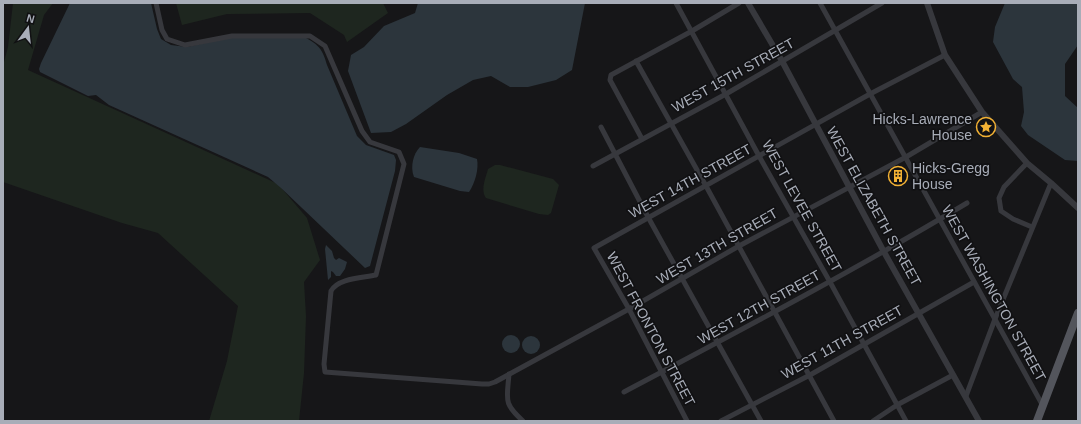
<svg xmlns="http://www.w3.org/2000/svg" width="1081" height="424" font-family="Helvetica,sans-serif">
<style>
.green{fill:#1e261f}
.water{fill:#2c353c}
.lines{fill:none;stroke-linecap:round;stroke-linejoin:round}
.minor{stroke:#37383d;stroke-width:5}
.tertiary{stroke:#37383d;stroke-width:6}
.primary{stroke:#53555c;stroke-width:8}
.labels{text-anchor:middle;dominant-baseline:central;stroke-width:3.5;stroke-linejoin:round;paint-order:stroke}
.street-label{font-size:14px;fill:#a8adb8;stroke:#111113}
.poi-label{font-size:14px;fill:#a8adb8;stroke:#111113;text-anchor:end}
</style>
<rect width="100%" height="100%" fill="#161618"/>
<g class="green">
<path d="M13 3H53L44 15 28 70 278 184 307 218 320 260 304 282 306 316 304 373 299 421H209L227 361 238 306 158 233 122 223 3 182V66L8 47Z"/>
<path d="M176 3H383L388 13 347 42 344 35 310 13 227 14 182 25Z"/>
<path d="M495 165H500L553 179 559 185 551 213 548 215 539 214 486 198C480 190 486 177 488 169Z"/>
</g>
<g class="water">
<path d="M70 3H151L157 29 161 39 171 45 187 47 232 37 306 38C319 45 323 50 327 65L357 136 366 145 394 155 396 160 395 171 370 266 365 268 281 188 268 177 109 105 96 95 88 96 40 72 39 69 41 63Z"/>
<path d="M418 3H585L572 70 556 80 528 87H510L491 76 473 80 447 95 406 124 391 132 371 133 348 71 351 55 364 47 384 26 415 13Z"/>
<path d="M1005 3H1078V45L1065 64V96L1078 108V161L1065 160 1028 135 1021 126 1024 112 1022 87 1013 79 993 42 995 27Z"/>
<path d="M420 147 459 153 477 159C479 169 475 183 469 192L460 191 414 177C410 167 413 154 420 147Z"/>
<path d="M326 245 332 251 334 258 336 260 339 258 347 262 345 269 340 276H336L333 272 331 271V277L328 280 325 249Z"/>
<circle cx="511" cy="344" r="9"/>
<circle cx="531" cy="345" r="9"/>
</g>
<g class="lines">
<g class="minor">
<path d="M156 3 162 30 167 39 185 45 232 36H310L325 46 362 131 370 142 399 152 404 164 376 275C362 278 338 278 331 291L324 364 325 372 482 384H489L495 382 629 309 739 246 906 157 982 112"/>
<path d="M676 3 759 156 830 282 906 421"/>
<path d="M820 3 1043 406"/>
<path d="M636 61 706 186 834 421"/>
<path d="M601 127 648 217 761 421"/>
<path d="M642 139 610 80 611 75 692 31 739 3"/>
<path d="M1027 163 1004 187 999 198 1001 211 1013 219 1032 227"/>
<path d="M593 166 726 94 882 3"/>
<path d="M509 374C507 400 503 403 523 421"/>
<path d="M624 392C739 331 855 270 967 203"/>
<path d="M966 396 995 319 1051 183"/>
<path d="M687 421 629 309 594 248 870 94 945 55"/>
<path d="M721 421 810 375 974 282"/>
<path d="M873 421 897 405 953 375"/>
</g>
<g class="tertiary">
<path d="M748 3 782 61 884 252 979 421"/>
<path d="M927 3 945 55 982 112 1027 163 1051 183 1078 208"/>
</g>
<path class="primary" d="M1037 421 1078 313"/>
</g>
<defs>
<symbol id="sight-ring" viewBox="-11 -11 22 22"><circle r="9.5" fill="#111113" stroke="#f2b134" stroke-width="1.5"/><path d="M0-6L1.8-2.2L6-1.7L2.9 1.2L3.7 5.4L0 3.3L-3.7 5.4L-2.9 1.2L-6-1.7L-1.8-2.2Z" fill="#f2b134"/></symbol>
<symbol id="building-ring" viewBox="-11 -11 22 22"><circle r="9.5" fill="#111113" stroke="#f2b134" stroke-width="1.5"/><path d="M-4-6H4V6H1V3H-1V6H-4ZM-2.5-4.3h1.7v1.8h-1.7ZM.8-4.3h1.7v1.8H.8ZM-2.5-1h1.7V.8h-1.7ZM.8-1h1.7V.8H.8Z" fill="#f2b134"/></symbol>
</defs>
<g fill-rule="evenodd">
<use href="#sight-ring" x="975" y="116" width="22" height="22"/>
<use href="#building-ring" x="887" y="165" width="22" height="22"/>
</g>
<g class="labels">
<g class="street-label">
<text transform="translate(733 75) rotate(-29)">WEST 15TH STREET</text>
<text transform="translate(690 181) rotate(-29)">WEST 14TH STREET</text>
<text transform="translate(802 206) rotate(61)">WEST LEVEE STREET</text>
<text transform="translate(874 206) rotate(61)">WEST ELIZABETH STREET</text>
<text transform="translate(717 246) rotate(-30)">WEST 13TH STREET</text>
<text transform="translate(994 293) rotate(61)">WEST WASHINGTON STREET</text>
<text transform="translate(759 307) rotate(-29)">WEST 12TH STREET</text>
<text transform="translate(651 329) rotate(62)">WEST FRONTON STREET</text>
<text transform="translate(842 342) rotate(-29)">WEST 11TH STREET</text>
</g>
<g class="poi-label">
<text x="972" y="119">Hicks-Lawrence<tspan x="972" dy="16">House</tspan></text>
<text x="912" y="168" text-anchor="start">Hicks-Gregg<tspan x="912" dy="16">House</tspan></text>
</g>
</g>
<rect width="1081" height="424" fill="none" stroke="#a8adb8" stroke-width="8"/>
<g transform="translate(28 28) rotate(15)" stroke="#111113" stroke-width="3" paint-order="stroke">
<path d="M0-3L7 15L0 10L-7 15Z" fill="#a8adb8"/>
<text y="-6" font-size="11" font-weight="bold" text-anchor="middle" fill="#a8adb8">N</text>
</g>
</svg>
